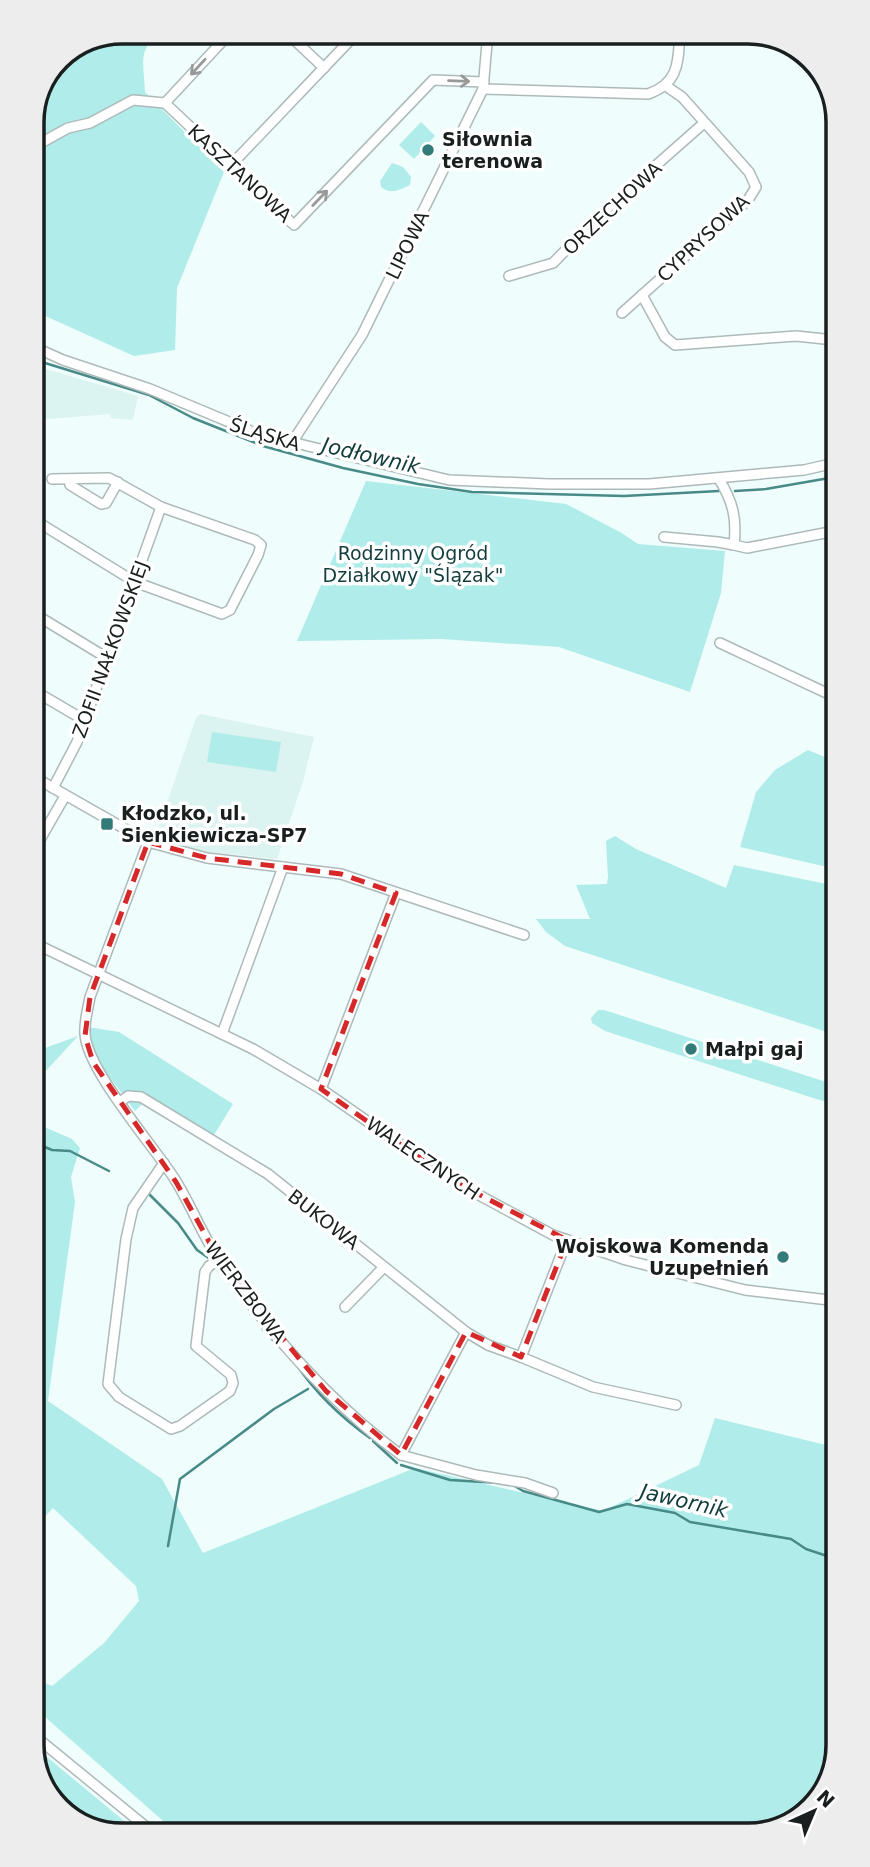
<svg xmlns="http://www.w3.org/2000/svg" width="870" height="1867" font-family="'DejaVu Sans',sans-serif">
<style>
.built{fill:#dbf3f1}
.green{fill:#b0ece9}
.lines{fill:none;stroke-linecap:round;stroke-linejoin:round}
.stream{stroke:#488a88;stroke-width:2.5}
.minor-casing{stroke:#adbab9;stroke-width:12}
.minor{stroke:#fff;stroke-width:9}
.oneway{stroke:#989a9a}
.marked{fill:none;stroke:#d62828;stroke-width:5;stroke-dasharray:14 9;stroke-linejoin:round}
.poi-dot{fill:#327b79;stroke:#fff;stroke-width:2.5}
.labels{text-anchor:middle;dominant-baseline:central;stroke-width:7;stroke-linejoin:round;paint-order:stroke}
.poi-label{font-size:19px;font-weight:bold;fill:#191e1e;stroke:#fff;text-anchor:start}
.street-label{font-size:19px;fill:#191e1e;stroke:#fff}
.park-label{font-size:19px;fill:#133e3d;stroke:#fff}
.water-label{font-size:21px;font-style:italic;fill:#103c3b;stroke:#fff}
.rim{fill:none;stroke:#191e1e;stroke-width:3.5}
</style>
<rect width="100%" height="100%" fill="#effdfc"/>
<g class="built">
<path d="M32 365 138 396 133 420 111 418 110 414 35 420V440L33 443Z"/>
<path d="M200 714 314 737 303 781 277 859 208 852 155 838 196 718Z"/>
</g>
<g class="green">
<path d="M122 32H164C136 46 144 65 145 92L224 172 177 288 175 350 134 356 32 310V116L58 58Z"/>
<path d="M421 122 435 136 414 159 399 145Z"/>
<path d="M392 163 403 167 411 177 410 185C399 190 391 195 381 187L380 181Z"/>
<path d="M366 481 566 504 620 532 638 544 725 551 721 593 690 692 559 647 442 639 297 641Z"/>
<path d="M212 732 281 742 276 772 207 762Z"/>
<path d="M808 750 836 762V869L740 847 756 792 775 770Z"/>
<path d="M615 836 636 849 726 888 734 865 836 886V1035L565 946 546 932 536 919H590L576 885 607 884 608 877 606 841Z"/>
<path d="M598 1010H604L826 1082 833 1085 835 1092 827 1102 813 1098 605 1031 592 1023 591 1018Z"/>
<path d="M88 1027 119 1032 233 1104 209 1143 143 1103 135 1111 96 1059Z"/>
<path d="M78 1036 44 1073 34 1078V1052Z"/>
<path d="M35 1123 72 1139 80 1148 71 1177 75 1202 48 1401 162 1479 203 1553 415 1468 603 1511 699 1465 715 1418 826 1445 832 1430 838 1432V1745L823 1796 777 1831 179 1835 36 1709V1679L52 1686 104 1643 139 1601 136 1586 53 1508 36 1526Z"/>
<path d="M36 1748 141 1835H116L67 1817 36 1774Z"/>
</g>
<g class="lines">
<g class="stream">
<path d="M32 359 149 395 193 418 263 446 343 468 418 484 472 492 624 496 719 491"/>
<path d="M735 491 766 489 835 477"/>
<path d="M35 1148 40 1145 52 1150 70 1151 109 1171"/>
<path d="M148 1193 178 1223 197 1250 210 1259"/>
<path d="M218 1270 233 1287"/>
<path d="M261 1322 263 1330 287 1354"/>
<path d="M296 1364C315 1392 342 1418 370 1438"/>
<path d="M373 1441 397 1463"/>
<path d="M401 1465 450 1480 500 1483"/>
<path d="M513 1485 523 1491 599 1512 627 1504 675 1513 690 1522 791 1539 806 1549 833 1558 838 1556"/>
<path d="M168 1546 180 1479 274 1409 308 1389"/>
</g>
<defs>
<g id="minor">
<path d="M286 32 324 68"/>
<path d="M483 89 648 94C680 83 678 61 680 32"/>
<path d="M165 103 294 225 433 80 484 82"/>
<path d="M165 103 231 32"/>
<path d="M32 145 39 144 68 128 90 123 133 100 165 103"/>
<path d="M231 165 358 32"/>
<path d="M509 276 553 263 602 213 704 123"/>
<path d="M642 295 665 337 675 345 796 336 834 340"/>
<path d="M622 313 748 200 756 187 749 172 682 97 666 86"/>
<path d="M32 346 63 360 150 389 258 434 449 480 549 484H649L804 470 835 463"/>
<path d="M291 444 362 335 483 89 488 32"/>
<path d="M69 479 70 485 101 504 106 503 118 482"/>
<path d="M33 519 135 582 222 614 230 610 258 555 261 545 255 540 161 507 109 478 52 479"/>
<path d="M664 537 718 542 734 545C737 518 733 502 719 479"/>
<path d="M734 545 747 548 835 531"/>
<path d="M33 613 107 658"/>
<path d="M720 643 835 697"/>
<path d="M33 690 84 720"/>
<path d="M34 777 148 842 207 858 341 874 524 935"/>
<path d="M53 788 77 742 161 507"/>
<path d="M148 842 90 997C88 1009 84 1021 85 1034 87 1070 152 1144 174 1178 192 1206 203 1238 223 1266 272 1336 332 1404 401 1455L466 1332"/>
<path d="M34 850 65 796"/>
<path d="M34 943 253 1049 321 1089 453 1181 553 1235 626 1260 745 1290 837 1301"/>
<path d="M222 1034 283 867"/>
<path d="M321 1089 396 893"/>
<path d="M120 1102 128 1096 141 1097 268 1174 466 1332 488 1345 521 1357"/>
<path d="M164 1163 133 1208 126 1239 108 1384 119 1397 171 1429 180 1426 230 1391 233 1383 231 1375 196 1346 205 1272 209 1266 219 1260"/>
<path d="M567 1240 521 1357 593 1387 676 1405"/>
<path d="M345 1307 384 1267"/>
<path d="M401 1455 476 1475 525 1483 553 1493"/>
<path d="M36 1737 156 1835"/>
</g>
</defs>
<use href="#minor" class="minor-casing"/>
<use href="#minor" class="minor"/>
</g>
<defs><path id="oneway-shaft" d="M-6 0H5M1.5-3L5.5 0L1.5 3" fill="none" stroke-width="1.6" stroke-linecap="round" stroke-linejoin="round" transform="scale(1.75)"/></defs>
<g class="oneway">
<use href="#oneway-shaft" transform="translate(198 67) rotate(133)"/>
<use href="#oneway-shaft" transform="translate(459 81) rotate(2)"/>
<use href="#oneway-shaft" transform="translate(320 198) rotate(-46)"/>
</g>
<path class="marked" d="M148 842 207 858 341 874 396 893 321 1089 453 1181 567 1240 521 1357 466 1332 401 1455 326 1391 222 1265 176 1182 93 1062 85 1036 90 997Z"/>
<g class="poi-dot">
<circle cx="428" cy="150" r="7"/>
<rect x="100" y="817" width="14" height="14" rx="3.5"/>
<circle cx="691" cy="1049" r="7"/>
<circle cx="783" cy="1257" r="7"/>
</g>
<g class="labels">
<g class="poi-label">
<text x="442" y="139">Siłownia<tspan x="442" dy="22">terenowa</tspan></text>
<text x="121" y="813">Kłodzko, ul.<tspan x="121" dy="22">Sienkiewicza-SP7</tspan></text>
<text x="705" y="1049">Małpi gaj</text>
<text x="769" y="1246" text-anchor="end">Wojskowa Komenda<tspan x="769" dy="22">Uzupełnień</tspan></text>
</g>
<g class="street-label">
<text transform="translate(240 173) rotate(43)">KASZTANOWA</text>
<text transform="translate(612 208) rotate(-43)">ORZECHOWA</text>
<text transform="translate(703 238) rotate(-43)">CYPRYSOWA</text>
<text transform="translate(407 245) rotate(-64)">LIPOWA</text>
<text transform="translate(265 434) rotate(17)">ŚLĄSKA</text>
<text transform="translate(110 649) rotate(-70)">ZOFII NAŁKOWSKIEJ</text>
<text transform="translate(423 1158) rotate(34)">WALECZNYCH</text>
<text transform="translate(324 1219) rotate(38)">BUKOWA</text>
<text transform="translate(246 1292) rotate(53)">WIERZBOWA</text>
</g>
<g class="park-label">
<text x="413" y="553">Rodzinny Ogród<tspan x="413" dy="22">Działkowy "Ślązak"</tspan></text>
</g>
<g class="water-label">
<text transform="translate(371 456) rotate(13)">Jodłownik</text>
<text transform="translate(684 1501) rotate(13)">Jawornik</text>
</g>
</g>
<path d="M0 0H870V1867H0ZM122 44H748A78 78 0 0 1 826 122V1745A78 78 0 0 1 748 1823H122A78 78 0 0 1 44 1745V122A78 78 0 0 1 122 44Z" fill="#ededed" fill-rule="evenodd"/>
<path class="rim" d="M122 44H748A78 78 0 0 1 826 122V1745A78 78 0 0 1 748 1823H122A78 78 0 0 1 44 1745V122A78 78 0 0 1 122 44Z"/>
<g transform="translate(814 1811) rotate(44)" stroke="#ffffff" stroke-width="5" paint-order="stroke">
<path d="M0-5L12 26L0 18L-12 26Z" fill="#191e1e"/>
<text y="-10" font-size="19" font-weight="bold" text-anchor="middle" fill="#191e1e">N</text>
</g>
</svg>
